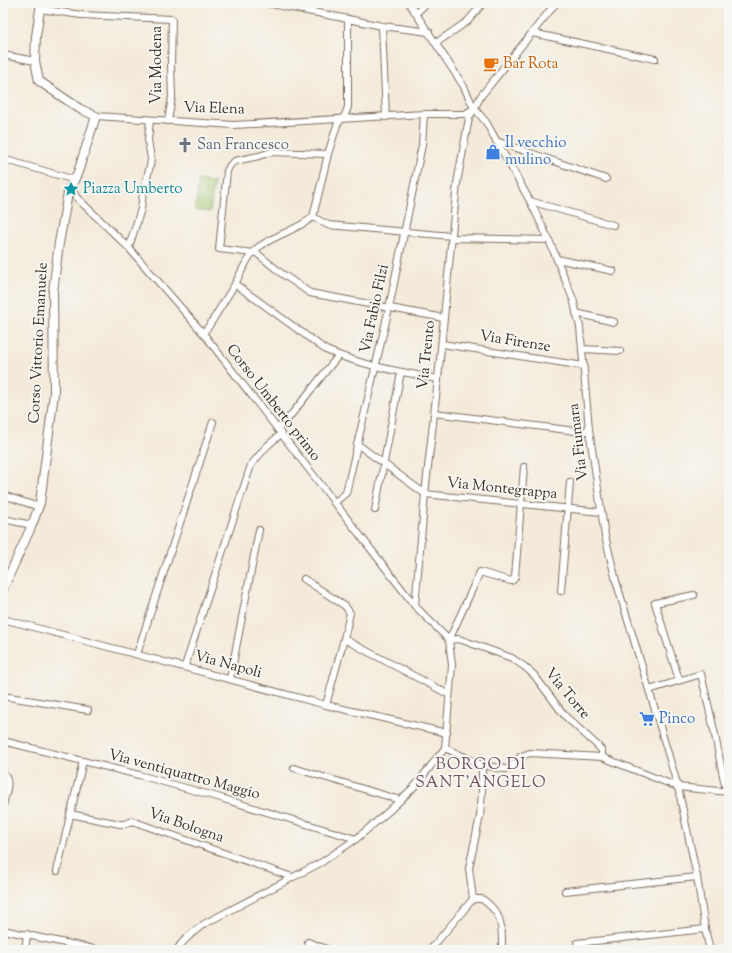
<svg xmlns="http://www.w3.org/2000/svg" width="732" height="953" font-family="'Sorts Mill Goudy',serif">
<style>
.green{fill:#a3c873;stroke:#6f7948}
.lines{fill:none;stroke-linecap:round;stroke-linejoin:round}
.minor-casing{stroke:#7c6d5f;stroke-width:8}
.tertiary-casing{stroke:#7c6d5f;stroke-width:10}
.minor{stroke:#fff;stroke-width:6}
.tertiary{stroke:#fff;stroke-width:8}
.labels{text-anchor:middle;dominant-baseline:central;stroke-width:4;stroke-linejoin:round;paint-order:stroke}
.food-label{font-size:15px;fill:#c56008;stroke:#f6f6f2;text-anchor:start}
.street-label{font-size:15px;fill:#3b2a1e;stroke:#f6f6f2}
.shop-label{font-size:15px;fill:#366cbe;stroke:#f6f6f2;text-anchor:start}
.worship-label{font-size:15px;fill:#5b616d;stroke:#f6f6f2;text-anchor:start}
.culture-label{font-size:15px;fill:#0d838f;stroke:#f6f6f2;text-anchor:start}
.neighbourhood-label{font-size:16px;letter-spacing:1px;fill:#74545d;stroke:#f6f6f2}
</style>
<rect width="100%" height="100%" fill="#f6f6f2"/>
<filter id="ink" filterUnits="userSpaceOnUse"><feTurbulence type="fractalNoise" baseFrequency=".025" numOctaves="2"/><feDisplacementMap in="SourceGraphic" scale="8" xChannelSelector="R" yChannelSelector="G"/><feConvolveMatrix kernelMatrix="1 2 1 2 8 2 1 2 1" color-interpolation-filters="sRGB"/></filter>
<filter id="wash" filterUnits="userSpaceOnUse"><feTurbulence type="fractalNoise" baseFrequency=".012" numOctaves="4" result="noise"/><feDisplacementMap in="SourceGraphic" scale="16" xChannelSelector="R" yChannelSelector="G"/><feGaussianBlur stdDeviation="0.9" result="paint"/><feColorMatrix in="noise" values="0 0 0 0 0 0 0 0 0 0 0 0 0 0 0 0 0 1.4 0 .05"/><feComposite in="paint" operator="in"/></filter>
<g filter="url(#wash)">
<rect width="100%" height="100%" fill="#f4ead9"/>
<path class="green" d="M199 180 214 182 210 212 195 210Z"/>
</g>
<g filter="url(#ink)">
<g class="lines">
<defs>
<g id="minor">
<path d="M267 3 348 19"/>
<path d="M409 3 463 85 474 108 486 122 530 201 549 240 573 299 580 327 589 429 605 536 616 581 659 723 678 787 697 877 705 929 710 950"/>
<path d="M40 9 81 15 172 19 171 65 172 97 168 121"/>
<path d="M416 13 427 3"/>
<path d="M382 26 386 117"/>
<path d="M532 33 655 59"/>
<path d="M436 43 468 21 483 3"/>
<path d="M3 55 35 61"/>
<path d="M96 116 234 125 424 114H465L473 109"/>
<path d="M496 141 606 179"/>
<path d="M3 159 75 180"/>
<path d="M71 188 77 198 128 247 203 333 415 606 449 640"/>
<path d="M530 201 613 225"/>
<path d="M313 217 328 225 452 236"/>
<path d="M452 238 549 240"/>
<path d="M129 247 141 209 143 193 150 166 151 159 148 140 150 120"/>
<path d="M254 251 281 273 310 293 444 318"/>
<path d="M253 253 219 249 227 171 230 165 235 161 259 156 271 152 328 154"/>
<path d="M557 259 613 271"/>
<path d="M235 284C240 275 247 258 254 251 268 237 296 231 313 217L328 154 337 125 345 115 348 107V19L382 26 429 32"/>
<path d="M576 313 614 322"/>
<path d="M203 333 209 326 235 284 326 350C359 365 402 372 438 379"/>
<path d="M442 344 584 366"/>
<path d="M582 349 620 351"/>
<path d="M434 413 583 432 589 429"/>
<path d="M277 429 287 420 338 356"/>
<path d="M357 444 425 494 601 512"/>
<path d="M3 495 39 507"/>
<path d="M334 503 346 493 389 308 422 145 424 114"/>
<path d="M375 510 401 372"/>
<path d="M3 519 32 525"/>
<path d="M304 579 345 606 350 613 344 639"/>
<path d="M561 591 570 482"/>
<path d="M415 606 425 494 438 379 457 183 469 118 481 96 556 3"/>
<path d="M3 619 326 705 447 733"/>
<path d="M449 640 480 572 511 581 513 580 515 577 524 467"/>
<path d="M449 640 459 639 512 658 525 667 534 675 565 716 598 746 602 751V757"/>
<path d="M137 654 213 422"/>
<path d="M185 666 251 465 266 447 281 434"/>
<path d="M230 679 259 530"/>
<path d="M679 680 655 603 694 595"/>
<path d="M649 690 701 674 714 730 726 791"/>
<path d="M3 696 88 710"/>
<path d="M326 705 344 639 448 694"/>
<path d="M3 741 139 775 214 796 356 839"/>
<path d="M445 748 482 765 505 769H509L512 766 521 756 530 753 602 757 678 787 729 792"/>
<path d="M482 765V792L480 816 469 868 473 899H482C486 902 491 906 494 910 503 919 502 938 502 950"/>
<path d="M294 768 400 800"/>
<path d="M3 773C12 781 5 795 3 805"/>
<path d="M70 814 120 824H125L132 821 292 877"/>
<path d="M57 871 83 761"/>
<path d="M565 891 697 877"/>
<path d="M3 930 99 950"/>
<path d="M308 942 329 950"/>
<path d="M577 943 705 929"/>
<path d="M25 950 27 934"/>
<path d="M177 950C183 939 194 932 204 924L322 862 356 839 389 811 415 786 445 748 452 665 449 640"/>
<path d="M430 950 473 899"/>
</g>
<path id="tertiary" d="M3 589 32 525 40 503 54 393 53 292 59 243 68 193 78 172 96 116 80 109 39 81 35 61 36 36 41 3"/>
</defs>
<use href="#minor" class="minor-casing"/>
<use href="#tertiary" class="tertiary-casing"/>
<use href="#minor" class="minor"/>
<use href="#tertiary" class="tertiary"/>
</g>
</g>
<defs>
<symbol id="cafe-bare" viewBox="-9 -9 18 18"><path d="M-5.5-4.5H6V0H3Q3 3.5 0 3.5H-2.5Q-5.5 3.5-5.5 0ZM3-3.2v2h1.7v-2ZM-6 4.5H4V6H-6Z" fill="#e8710a" stroke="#f6f6f2" stroke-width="2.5" paint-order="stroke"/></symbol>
<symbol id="church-bare" viewBox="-9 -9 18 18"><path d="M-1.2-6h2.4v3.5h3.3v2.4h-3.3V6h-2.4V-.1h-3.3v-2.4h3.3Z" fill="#6b7280" stroke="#f6f6f2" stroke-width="2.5" paint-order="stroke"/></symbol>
<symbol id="shop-bare" viewBox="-9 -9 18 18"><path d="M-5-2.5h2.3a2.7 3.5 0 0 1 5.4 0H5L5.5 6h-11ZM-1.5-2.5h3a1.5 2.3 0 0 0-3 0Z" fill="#3f7fe0" stroke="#f6f6f2" stroke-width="2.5" paint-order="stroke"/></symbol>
<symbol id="sight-bare" viewBox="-9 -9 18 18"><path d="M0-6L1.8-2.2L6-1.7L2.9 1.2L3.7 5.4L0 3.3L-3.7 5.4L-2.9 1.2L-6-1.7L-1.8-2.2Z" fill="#0f9aa8" stroke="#f6f6f2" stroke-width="2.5" paint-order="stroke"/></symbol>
<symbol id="supermarket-bare" viewBox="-9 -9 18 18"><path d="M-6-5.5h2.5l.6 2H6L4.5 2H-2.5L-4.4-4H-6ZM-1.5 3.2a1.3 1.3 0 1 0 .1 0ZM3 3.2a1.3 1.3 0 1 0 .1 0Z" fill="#3f7fe0" stroke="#f6f6f2" stroke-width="2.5" paint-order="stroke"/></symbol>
</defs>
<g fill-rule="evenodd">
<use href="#cafe-bare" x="480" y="53" width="22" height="22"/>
<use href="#church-bare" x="174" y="134" width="22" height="22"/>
<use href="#shop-bare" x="482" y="141" width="22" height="22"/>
<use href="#sight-bare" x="60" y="178" width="22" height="22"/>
<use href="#supermarket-bare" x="636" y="708" width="22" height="22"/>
</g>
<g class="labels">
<g class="food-label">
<text x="503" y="64">Bar Rota</text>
</g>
<g class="street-label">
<text transform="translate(157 65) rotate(-90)">Via Modena</text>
<text transform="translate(214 109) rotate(2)">Via Elena</text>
<text transform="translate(375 309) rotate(-78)">Via Fabio Filzi</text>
<text transform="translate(515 342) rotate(9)">Via Firenze</text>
<text transform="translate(39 343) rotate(-87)">Corso Vittorio Emanuele</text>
<text transform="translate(427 355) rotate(-84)">Via Trento</text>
<text transform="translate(273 403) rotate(52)">Corso Umberto primo</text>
<text transform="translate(579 442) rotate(-97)">Via Fiumara</text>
<text transform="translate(502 489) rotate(6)">Via Montegrappa</text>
<text transform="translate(228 665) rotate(15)">Via Napoli</text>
<text transform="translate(567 694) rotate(50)">Via Torre</text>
<text transform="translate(184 775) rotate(15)">Via ventiquattro Maggio</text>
<text transform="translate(186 826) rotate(19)">Via Bologna</text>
</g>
<g class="shop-label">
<text x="505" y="143">Il vecchio<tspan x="505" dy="17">mulino</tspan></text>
<text x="659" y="719">Pinco</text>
</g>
<g class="worship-label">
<text x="197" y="145">San Francesco</text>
</g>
<g class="culture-label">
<text x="83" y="189">Piazza Umberto</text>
</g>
<g class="neighbourhood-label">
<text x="481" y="765">BORGO DI<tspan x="481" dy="18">SANT'ANGELO</tspan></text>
</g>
</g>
<rect width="732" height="953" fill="none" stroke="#f6f6f2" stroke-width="16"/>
</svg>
